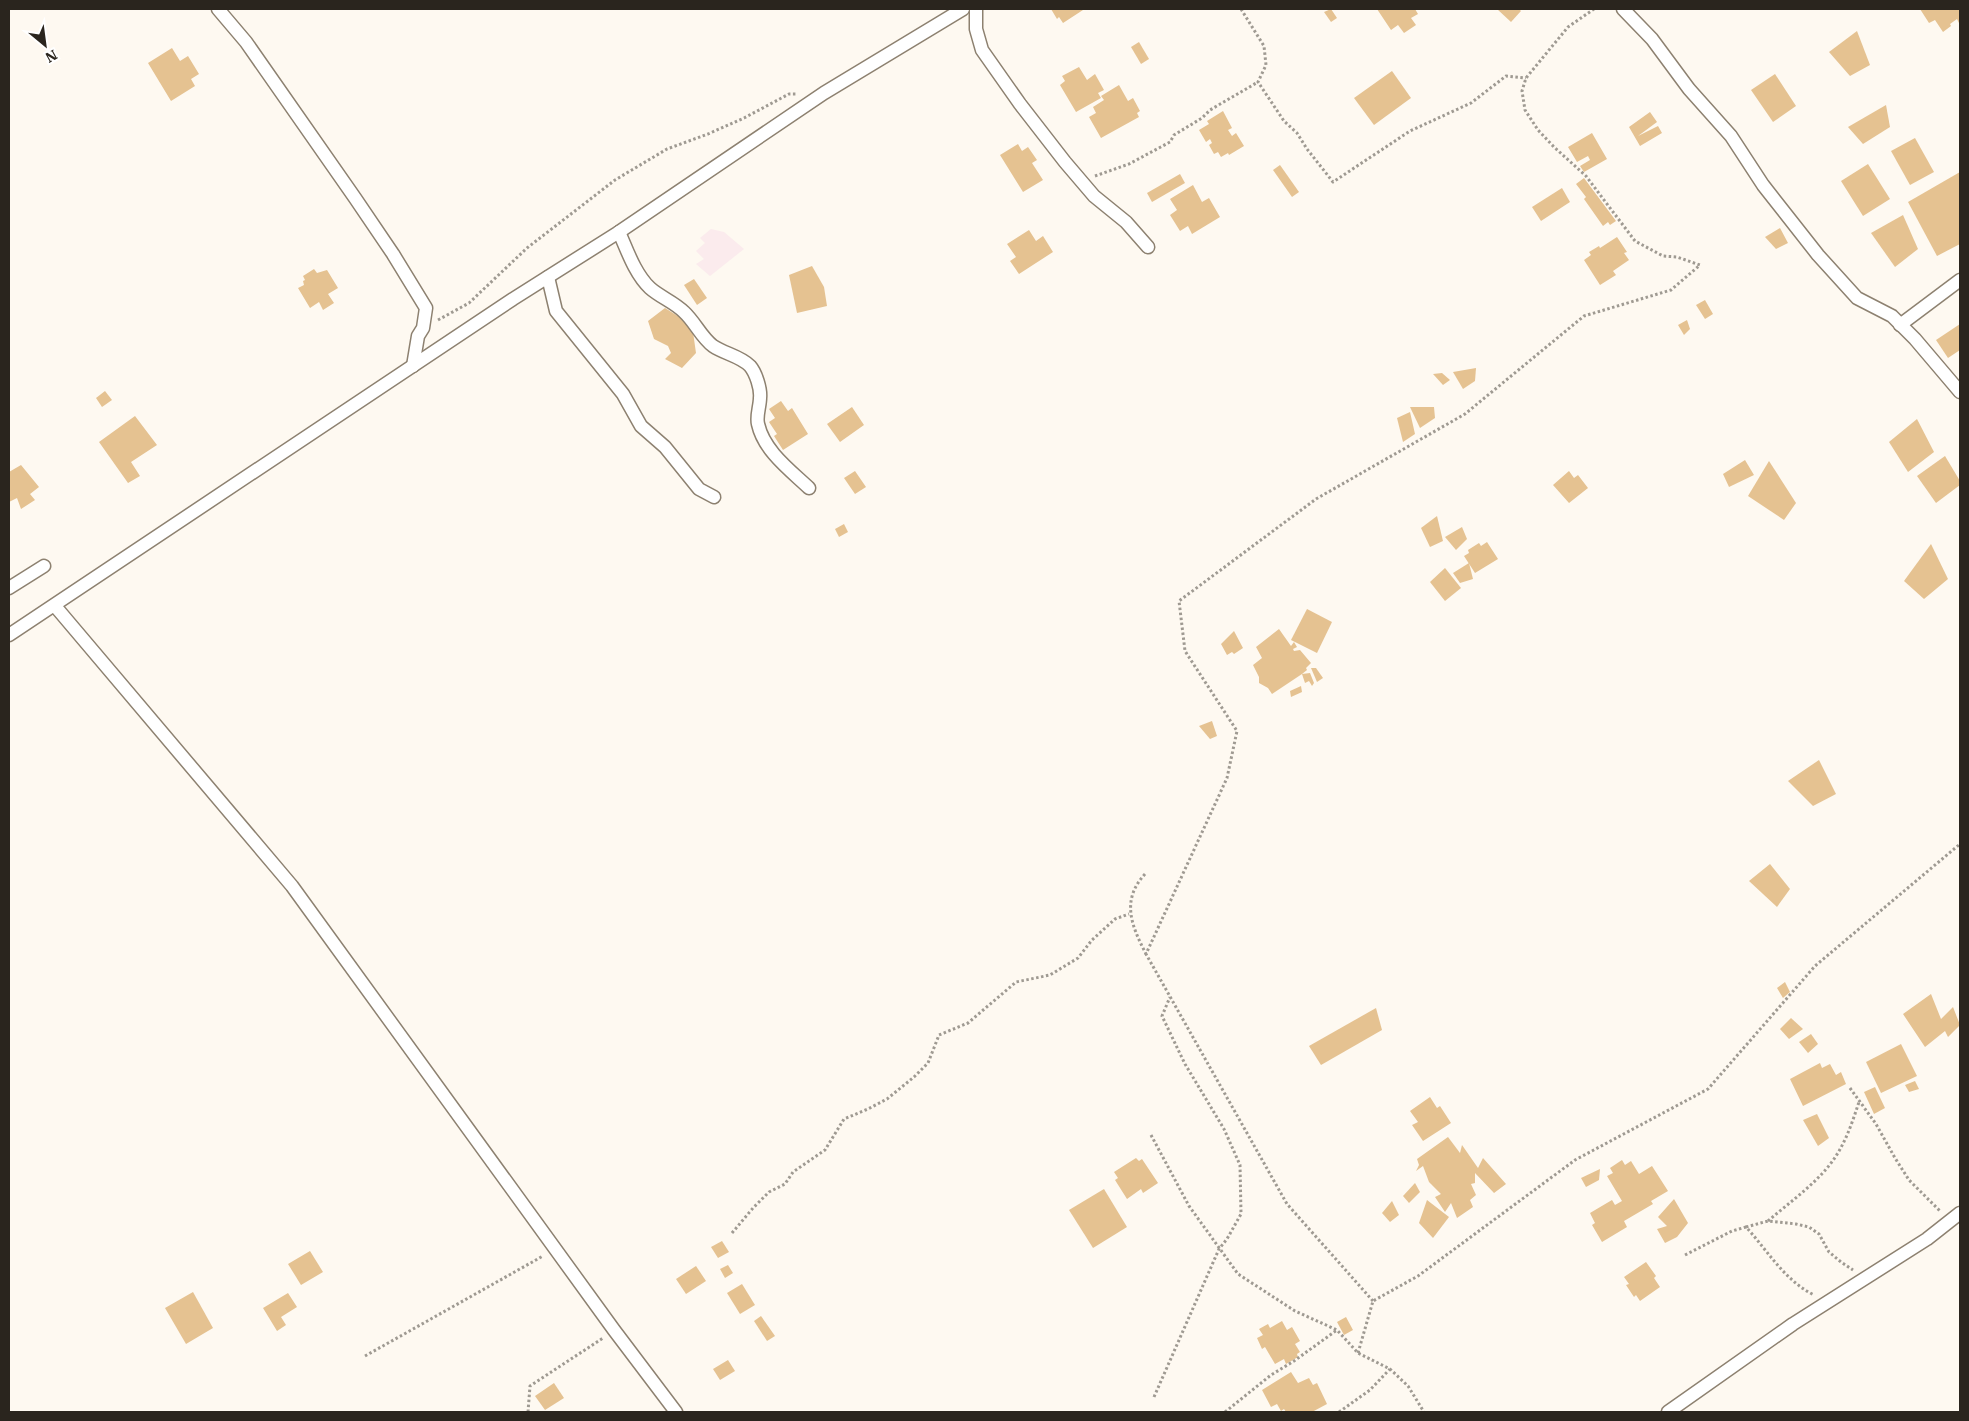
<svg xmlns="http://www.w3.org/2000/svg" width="1969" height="1421" font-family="'IBM Plex Serif',serif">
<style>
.commercial{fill:#fbebed}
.building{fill:#e5c291}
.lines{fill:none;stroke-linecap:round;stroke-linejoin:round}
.minor-casing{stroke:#8d8170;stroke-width:15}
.path{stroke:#9f9a92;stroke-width:3;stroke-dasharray:2.5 2.5;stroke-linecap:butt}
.minor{stroke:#fff;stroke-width:12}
</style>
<rect width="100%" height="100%" fill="#fef9f1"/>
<path class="commercial" d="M711 229 724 232 744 249 710 276 696 264 704 259 696 251 705 243 700 238Z"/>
<g class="building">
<path d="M1051 9H1083V10L1063 23 1059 17 1057 19Z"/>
<path d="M1331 9 1337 18 1331 22 1324 12Z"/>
<path d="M1377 9H1415L1418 14 1411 18 1416 25 1404 33 1398 25 1391 30Z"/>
<path d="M1497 9H1519L1521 11 1511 22Z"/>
<path d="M1920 9H1960V22L1959 23 1957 19 1950 24 1951 26 1943 32 1935 20 1929 23Z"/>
<path d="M1857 31 1870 65 1850 76 1829 52Z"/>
<path d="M1139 42 1149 59 1141 64 1131 47Z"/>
<path d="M172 48 180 61 188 56 199 74 191 79 195 86 171 101 148 63Z"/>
<path d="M1079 67 1087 80 1095 74 1104 90 1098 93 1101 98 1076 112 1060 85 1065 81 1062 76Z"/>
<path d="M1392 71 1411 98 1374 125 1354 98Z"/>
<path d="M1775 74 1796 106 1773 122 1751 90Z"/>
<path d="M1119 85 1128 101 1133 98 1140 111 1137 113 1139 117 1101 138 1089 117 1096 113 1093 107 1104 100 1101 96Z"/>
<path d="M1886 105 1890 127 1863 144 1848 127Z"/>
<path d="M1223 111 1232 128 1228 130 1232 136 1236 133 1244 146 1229 155 1228 153 1221 157 1218 152 1214 154 1209 145 1212 143 1210 139 1206 142 1199 130 1209 124 1207 121Z"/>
<path d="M1650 112 1657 122 1638 136 1658 126 1662 133 1640 146 1629 127Z"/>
<path d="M1592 133 1607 159 1584 172 1580 166 1590 160 1588 156 1577 162 1568 147Z"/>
<path d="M1915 138 1934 172 1910 185 1891 151Z"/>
<path d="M1018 144 1022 151 1028 147 1037 160 1032 163 1043 180 1023 192 1000 155Z"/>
<path d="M1868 164 1890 199 1863 216 1841 181Z"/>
<path d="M1280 165 1299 192 1292 197 1273 170Z"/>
<path d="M1960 172V244L1937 256 1908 202Z"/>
<path d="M1180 174 1185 183 1152 202 1147 193Z"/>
<path d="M1584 178 1616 221 1610 225 1608 222 1603 226 1584 199 1586 197 1576 184Z"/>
<path d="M1193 185 1202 202 1209 198 1220 217 1192 234 1188 226 1180 231 1170 215 1177 210 1170 199Z"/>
<path d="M1562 188 1570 202 1541 221 1532 207Z"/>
<path d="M1903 215 1918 249 1895 267 1871 233Z"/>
<path d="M1780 228 1788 243 1776 249 1765 237Z"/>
<path d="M1029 230 1036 241 1043 236 1053 252 1019 274 1010 261 1016 257 1007 244Z"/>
<path d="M1617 237 1627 252 1624 253 1629 260 1613 271 1616 275 1600 285 1584 260 1591 255 1589 252 1599 246 1600 248Z"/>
<path d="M812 266 824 287 827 306 797 313 789 275Z"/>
<path d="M314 269 317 273 327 270 338 288 328 294 334 303 323 310 319 302 310 308 298 288 304 285 303 281 305 280 303 276Z"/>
<path d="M694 279 707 298 697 305 684 285Z"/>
<path d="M1705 300 1713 314 1705 319 1696 305Z"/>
<path d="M665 308 692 325 696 353 682 368 665 359 671 353 668 346 654 339 648 321Z"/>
<path d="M1687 320 1690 329 1684 335 1678 325Z"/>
<path d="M1960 324V350L1948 358 1936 340Z"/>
<path d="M1476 368 1475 381 1463 389 1453 372Z"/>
<path d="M1442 373 1450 380 1443 385 1433 374Z"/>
<path d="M105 391 112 400 102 407 96 398Z"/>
<path d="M781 401 788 411 792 408 808 434 783 450 774 436 777 434 769 422 775 418 769 409Z"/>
<path d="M852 407 864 425 840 442 827 424Z"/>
<path d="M1410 407H1434L1435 418 1420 428Z"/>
<path d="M1410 412 1415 434 1403 442 1397 418Z"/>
<path d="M135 416 157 445 131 462 140 476 128 483 99 442Z"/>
<path d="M1917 419 1934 452 1908 472 1889 442Z"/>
<path d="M1945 456 1960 481V485L1936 503 1917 476Z"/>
<path d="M1745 460 1754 475 1729 487 1723 474Z"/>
<path d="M1769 461 1796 503 1784 520 1748 496Z"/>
<path d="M21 465 39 487 30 494 35 500 21 509 17 498 9 502V472Z"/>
<path d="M855 471 866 487 855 494 844 478Z"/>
<path d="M1569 471 1574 478 1578 475 1588 488 1569 503 1553 485Z"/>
<path d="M1437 516 1443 541 1430 547 1421 528Z"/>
<path d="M844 524 848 532 839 537 835 529Z"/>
<path d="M1462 527 1467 539 1456 550 1445 537Z"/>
<path d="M1487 542 1498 559 1475 573 1464 556 1469 553 1468 550 1479 543 1481 546Z"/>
<path d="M1931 544 1948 579 1924 599 1904 581Z"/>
<path d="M1469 563 1473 579 1460 583 1453 573Z"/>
<path d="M1445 568 1461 588 1445 601 1430 582Z"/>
<path d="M1307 609 1332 622 1317 653 1291 640Z"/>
<path d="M1279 629 1291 646 1294 642 1297 647 1293 649 1294 651 1300 650 1311 663 1306 668 1307 670 1302 674 1310 673 1314 683 1312 686 1309 681 1305 683 1302 674 1272 694 1268 688 1259 683V677L1253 665 1262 658 1256 647Z"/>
<path d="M1234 631 1243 648 1234 654 1232 652 1227 655 1221 644Z"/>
<path d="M1311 668H1316L1323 678 1317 682Z"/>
<path d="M1301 686 1302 692 1291 697 1290 691Z"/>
<path d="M1212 721 1217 736 1210 739 1199 726Z"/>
<path d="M1819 760 1836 794 1813 806 1788 781Z"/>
<path d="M1770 864 1790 889 1777 907 1749 881Z"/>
<path d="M1785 982 1790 992 1783 998 1777 988Z"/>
<path d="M1931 994 1941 1019 1953 1007 1960 1025 1948 1037 1945 1031 1925 1047 1903 1014Z"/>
<path d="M1376 1008 1382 1030 1321 1065 1309 1046Z"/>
<path d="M1791 1018 1803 1029 1789 1039 1780 1029Z"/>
<path d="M1811 1034 1818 1044 1808 1053 1799 1042Z"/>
<path d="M1901 1044 1917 1076 1881 1093 1866 1062Z"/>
<path d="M1820 1063 1822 1068 1830 1064 1836 1075 1841 1072 1846 1084 1803 1106 1790 1079Z"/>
<path d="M1915 1081 1919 1089 1909 1092 1905 1085Z"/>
<path d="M1875 1087 1885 1108 1874 1114 1864 1092Z"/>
<path d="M1430 1097 1437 1108 1440 1106 1451 1123 1423 1141 1412 1125 1418 1122 1410 1111Z"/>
<path d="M1817 1114 1829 1138 1818 1146 1803 1120Z"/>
<path d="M1448 1137 1460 1153 1462 1145 1478 1168 1483 1158 1506 1184 1494 1193 1475 1173V1183L1471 1184 1476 1195 1470 1200 1473 1207 1457 1218 1451 1203 1445 1212 1435 1197 1441 1194 1429 1182 1423 1166 1416 1171 1419 1165 1417 1159Z"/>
<path d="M1136 1158 1139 1161 1142 1159 1158 1183 1143 1193 1141 1189 1127 1199 1115 1180 1118 1178 1114 1172Z"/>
<path d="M1622 1160 1625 1165 1631 1161 1639 1174 1652 1166 1668 1191 1651 1201 1653 1204 1624 1221 1627 1227 1602 1242 1592 1225 1595 1223 1590 1213 1612 1200 1615 1205 1622 1201 1607 1176 1613 1173 1610 1168Z"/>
<path d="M1600 1169 1599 1180 1586 1187 1581 1178Z"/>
<path d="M1415 1183 1420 1192 1409 1203 1403 1196Z"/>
<path d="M1104 1189 1127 1227 1093 1248 1069 1210Z"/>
<path d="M1674 1199 1688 1223 1677 1237 1665 1243 1657 1229 1667 1226 1658 1217Z"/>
<path d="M1427 1200 1449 1217 1433 1238 1419 1223Z"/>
<path d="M1392 1201 1399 1215 1390 1222 1382 1213Z"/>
<path d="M722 1241 729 1252 718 1258 711 1247Z"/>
<path d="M310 1251 323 1272 301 1285 288 1264Z"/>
<path d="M1646 1262 1656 1276 1654 1278 1660 1287 1640 1301 1636 1295 1634 1297 1626 1285 1629 1284 1624 1277Z"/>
<path d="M728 1265 733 1273 725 1278 720 1269Z"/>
<path d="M696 1266 706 1281 686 1294 676 1279Z"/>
<path d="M742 1284 755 1305 740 1314 727 1293Z"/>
<path d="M193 1292 213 1328 186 1344 165 1308Z"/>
<path d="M288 1293 297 1307 281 1317 286 1325 277 1331 263 1308Z"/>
<path d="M761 1316 775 1336 767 1341 754 1321Z"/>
<path d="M1346 1317 1353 1330 1344 1335 1337 1322Z"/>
<path d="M1282 1321 1287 1330 1292 1327 1300 1341 1295 1344 1300 1352 1297 1354 1298 1357 1286 1364 1284 1359 1275 1364 1265 1347 1262 1349 1257 1338 1263 1335 1259 1329 1268 1324 1270 1328Z"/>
<path d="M728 1360 735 1371 720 1380 713 1369Z"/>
<path d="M1291 1372 1298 1383 1309 1378 1313 1385 1317 1383 1327 1404 1312 1412H1286L1284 1409 1281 1411 1277 1404 1271 1407 1262 1390Z"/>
<path d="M554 1383 564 1398 545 1410 535 1396Z"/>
</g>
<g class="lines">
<defs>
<g id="minor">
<path d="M218 9 246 42 355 198 393 254 426 308 423 328 418 336 413 366"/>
<path d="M976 9V29L982 50 1020 104 1065 162 1094 196 1126 222 1148 247"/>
<path d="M1623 9 1652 39 1689 89 1731 136 1763 185 1818 255 1857 298 1892 316 1915 339 1960 392"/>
<path d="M619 232C627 250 635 274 650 288 660 297 674 302 684 312 695 322 701 337 713 346 725 354 740 356 750 366 756 373 761 389 760 398 760 406 756 416 758 424 764 451 790 470 809 488"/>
<path d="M548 277 556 311 623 394 641 426 665 447 699 489 714 497"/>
<path d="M1900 325 1960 280"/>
<path d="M9 588 44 566"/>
<path d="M55 606 292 886 614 1330 676 1412"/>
<path d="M9 635 513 299 619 232 824 93 963 9"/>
<path d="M1668 1412 1793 1324 1927 1239 1960 1213"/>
</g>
</defs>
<use href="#minor" class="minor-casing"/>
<g class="path">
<path d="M1241 9 1264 46 1266 65 1258 82 1284 121 1297 133 1307 149 1333 182 1410 131 1471 103 1506 76 1526 78"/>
<path d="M1095 176 1129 164 1170 142 1174 135 1202 118 1210 110 1258 82"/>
<path d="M438 320 469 303 527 248 615 180 667 149 708 134 744 118 789 94H796"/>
<path d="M1145 874C1121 900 1131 925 1146 954"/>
<path d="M1850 1088 1876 1124 1895 1158 1909 1180 1940 1211"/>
<path d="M1151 1135 1189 1206 1238 1274 1295 1311 1337 1330 1358 1353 1390 1369 1408 1386 1424 1412"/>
<path d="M1768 1221C1791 1201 1820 1181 1836 1156 1847 1139 1853 1120 1859 1102"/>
<path d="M1746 1227 1768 1221 1796 1224 1809 1227 1819 1234 1829 1252 1841 1262 1853 1270"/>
<path d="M732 1233 753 1208 769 1192 785 1184 793 1172 825 1150 844 1119 868 1109 887 1099 914 1077 928 1063 939 1035 968 1023 1016 982 1050 975 1078 958 1092 940 1115 919 1129 914"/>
<path d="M1685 1255 1732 1231 1746 1227C1768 1251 1784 1280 1814 1295"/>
<path d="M1373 1301 1287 1204 1146 954 1227 778 1237 731 1185 651 1179 601 1316 499 1465 414 1584 316 1671 290 1700 265 1677 257 1663 256 1635 241 1586 176 1554 147 1538 130 1525 110 1522 91 1526 78 1568 27 1594 9"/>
<path d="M1358 1353 1373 1301 1418 1276 1575 1160 1708 1089 1815 966 1960 844"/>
<path d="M365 1356 543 1256"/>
<path d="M1154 1397 1219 1249 1227 1239 1241 1214 1240 1165 1224 1129 1185 1064 1162 1016 1170 997"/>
<path d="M528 1412 530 1386 603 1338"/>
<path d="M1225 1412 1271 1375 1294 1361 1337 1330"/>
<path d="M1339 1412 1370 1390 1390 1369"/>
</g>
<use href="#minor" class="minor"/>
</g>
<rect width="1969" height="1421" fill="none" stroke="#2a251e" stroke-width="20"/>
<g transform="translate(45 45) rotate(151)" stroke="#ffffff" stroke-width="4" paint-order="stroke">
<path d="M0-4L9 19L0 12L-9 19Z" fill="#2a251e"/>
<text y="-8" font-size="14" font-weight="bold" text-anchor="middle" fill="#2a251e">N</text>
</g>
</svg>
